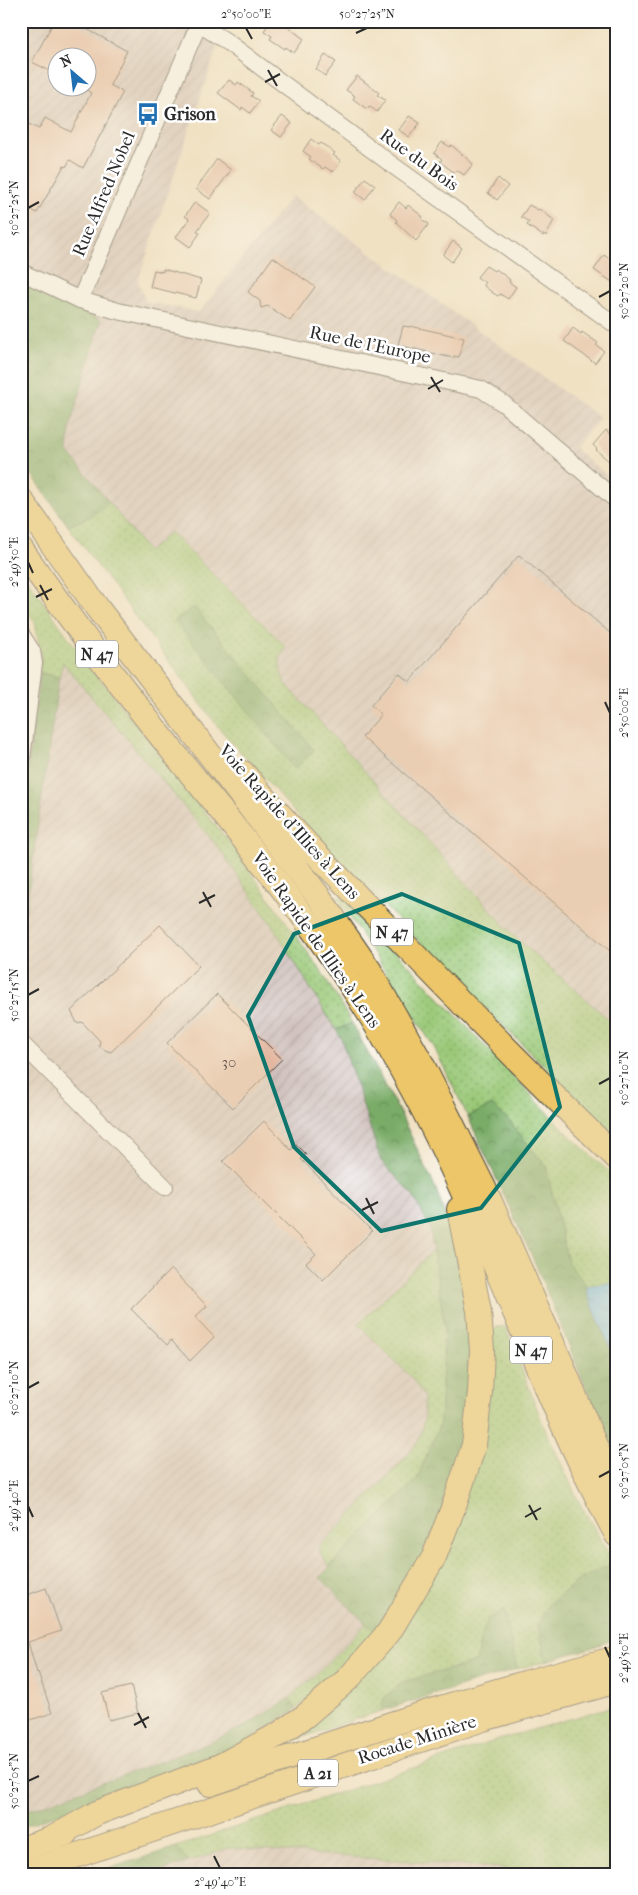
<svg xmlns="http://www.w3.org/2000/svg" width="638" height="1895" font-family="'IM FELL French Canon',serif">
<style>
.industrial{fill:url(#industrial-furrows);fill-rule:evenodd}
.grass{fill:url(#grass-dots);stroke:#627a50;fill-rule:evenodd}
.forest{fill:url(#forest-crowns);stroke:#526c49}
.water{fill:url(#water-ripples);stroke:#4c7289}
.building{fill:#e3b69f}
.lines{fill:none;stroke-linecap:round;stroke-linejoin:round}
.minor-casing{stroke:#494642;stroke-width:18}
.highway-casing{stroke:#494642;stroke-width:26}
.minor{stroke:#fff;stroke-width:16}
.highway{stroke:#ecc669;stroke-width:24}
.marked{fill:none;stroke:#0f766e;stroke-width:4;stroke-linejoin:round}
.ticks{fill:none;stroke:#2b2b2b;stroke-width:2}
.labels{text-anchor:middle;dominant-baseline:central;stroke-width:5;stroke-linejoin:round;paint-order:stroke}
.number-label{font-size:15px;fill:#594e48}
.shield{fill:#fff;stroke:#6b6b6b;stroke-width:1}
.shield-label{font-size:16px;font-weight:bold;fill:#2b2b2b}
.poi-label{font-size:18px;font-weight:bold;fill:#2b2b2b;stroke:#fff;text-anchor:start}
.street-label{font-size:18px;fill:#2b2b2b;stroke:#fff}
.neatline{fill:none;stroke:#2b2b2b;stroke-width:2}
.ticks-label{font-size:12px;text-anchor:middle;fill:#2b2b2b}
</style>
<defs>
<pattern id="industrial-furrows" width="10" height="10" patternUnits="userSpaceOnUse" patternTransform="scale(1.25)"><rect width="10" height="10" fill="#cfc0bb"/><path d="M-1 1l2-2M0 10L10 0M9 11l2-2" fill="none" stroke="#b2a5a1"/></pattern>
<pattern id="grass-dots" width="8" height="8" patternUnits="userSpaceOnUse" patternTransform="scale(1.25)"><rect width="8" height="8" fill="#99c876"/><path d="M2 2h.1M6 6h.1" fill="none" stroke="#7da361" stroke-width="1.8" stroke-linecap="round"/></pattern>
<pattern id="forest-crowns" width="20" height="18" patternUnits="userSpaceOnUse" patternTransform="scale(1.25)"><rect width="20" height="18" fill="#7aac67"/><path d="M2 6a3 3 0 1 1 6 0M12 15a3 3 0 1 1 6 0" fill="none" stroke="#648c55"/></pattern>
<pattern id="water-ripples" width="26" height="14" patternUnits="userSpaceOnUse" patternTransform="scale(1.25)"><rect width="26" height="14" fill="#6ebae7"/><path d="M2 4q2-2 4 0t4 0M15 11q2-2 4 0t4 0" fill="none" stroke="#5b97bb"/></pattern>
</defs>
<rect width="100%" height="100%" fill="#fff"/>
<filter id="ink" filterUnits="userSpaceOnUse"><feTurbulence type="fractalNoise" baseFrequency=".02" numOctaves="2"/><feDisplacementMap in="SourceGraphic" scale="10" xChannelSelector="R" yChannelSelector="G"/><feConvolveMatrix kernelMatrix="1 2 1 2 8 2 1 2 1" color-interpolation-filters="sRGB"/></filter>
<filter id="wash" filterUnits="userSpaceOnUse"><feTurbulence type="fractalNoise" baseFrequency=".0096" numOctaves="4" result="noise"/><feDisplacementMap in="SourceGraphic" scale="20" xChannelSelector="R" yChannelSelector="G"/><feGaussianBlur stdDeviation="1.12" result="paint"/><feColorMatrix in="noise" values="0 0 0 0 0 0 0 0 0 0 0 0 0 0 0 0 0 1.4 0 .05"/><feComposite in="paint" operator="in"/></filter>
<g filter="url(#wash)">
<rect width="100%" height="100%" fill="#f0e1c3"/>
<g class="industrial">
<path d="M21 21H231L217 48 138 281 146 302 199 312 292 196 600 418 574 448 617 484V1027L514 936 285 683 279 671V661L286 646 170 532 148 552 68 452 70 427 101 320 21 284ZM58 58H88V88H58Z"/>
<path d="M21 651 63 662 218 847 272 925 341 1038 381 1161 412 1194 430 1228 445 1328 417 1479 320 1577 366 1624 319 1672 289 1699 243 1727 202 1746 151 1766 21 1813Z"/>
<path d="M229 1848 504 1868 506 1874H151Z"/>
</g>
<g class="grass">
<path d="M109 502 148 552 170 532 286 647C277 659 279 669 285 683L514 936 617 1027V1137L451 975 308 827 219 728 68 526 91 516ZM194 607 313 749 295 768 176 620Z"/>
<path d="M21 570 83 658 233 847 321 971 352 1023 336 1030 272 925 218 847 63 663 59 677 40 673 41 656 35 622 21 603Z"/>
<path d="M339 896 349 902 572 1138 617 1179V1282L587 1286 568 1263 546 1166 509 1121 492 1105 468 1117 434 1047 337 897Z"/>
<path d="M433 1250 445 1328 440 1424 417 1479 329 1567 318 1549 399 1465 418 1442 424 1420V1397L412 1378 358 1324Z"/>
<path d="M497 1327H506L542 1422 578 1500 614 1563 579 1580 538 1623 546 1661 517 1669 504 1611 481 1637 476 1662 402 1682 384 1698 381 1711 283 1744 387 1646 488 1336Z"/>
<path d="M366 1624 376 1631 336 1676 296 1709 289 1699 319 1672Z"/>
<path d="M617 1705V1874H506L504 1868 229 1848 188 1862 176 1847 498 1740Z"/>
</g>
<g class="forest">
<path d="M21 284 101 320 70 427 68 452 109 502 91 516 68 526 21 459Z"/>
<path d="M194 607 314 750 295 769 175 621Z"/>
<path d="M40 673 59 677 26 908 21 922V821Z"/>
<path d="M352 1023 401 1115 436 1189 455 1243 468 1309 473 1371 464 1446 446 1509 411 1580 376 1631 366 1624 320 1577 417 1479 440 1424 445 1328 430 1228 412 1194 381 1161 341 1038 336 1030Z"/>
<path d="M492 1105 509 1121 546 1166 568 1263 587 1286 588 1295 617 1364V1464L535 1263 468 1117Z"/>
<path d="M614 1563 617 1567V1638L591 1648 546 1661 538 1623 550 1603 579 1580Z"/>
<path d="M504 1610 517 1669 381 1711 384 1698 402 1682 476 1662 481 1637 488 1619Z"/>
<path d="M289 1699 296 1709 243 1744 187 1768 21 1827V1813L202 1746 243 1727Z"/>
<path d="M176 1847 188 1862 151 1874H91Z"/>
</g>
<path class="water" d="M617 1282V1364L588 1295 587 1286Z"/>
<g id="blocks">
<g class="building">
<path d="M54 21H72L127 51 110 85 123 92 83 168 70 160 66 167 64 166 37 213 21 204V139L29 124 39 129 45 118 71 132 91 93 88 91V58H58V75L32 62Z"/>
<path d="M270 21H280L304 39 294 53 286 47 285 49 270 39 272 36 264 31Z"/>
<path d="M325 55 336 62 325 76 316 69Z"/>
<path d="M357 76 379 93 377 95 385 100 377 112 369 106 367 109 353 99 355 96 346 90Z"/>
<path d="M229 80 236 85 238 82 253 93 251 96 259 101 250 113 242 107 241 110 218 93Z"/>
<path d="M282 116 292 123 281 137 271 130Z"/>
<path d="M409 116 420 123 409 137 399 130Z"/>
<path d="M311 139 319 145 321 143 335 153 333 155 341 161 333 172 325 167 323 169 309 159 311 157 303 151Z"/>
<path d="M442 142 450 147 451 145 456 149 473 164 464 175 457 170 455 173 440 162 442 159 434 153Z"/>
<path d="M217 159 231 170 210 199 196 189Z"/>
<path d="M365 178 375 185 365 200 355 192Z"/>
<path d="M498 178 508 186 497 200 488 193Z"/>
<path d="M195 202 210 213 197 231 200 233 190 247 176 237 189 219 185 216Z"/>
<path d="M399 202 406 208 408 205 423 217 421 219 429 224 416 241 396 222 397 220 390 214Z"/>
<path d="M529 205 538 210 539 209 554 220 546 236 544 234 543 236 527 225 529 222 521 217Z"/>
<path d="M453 241 462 248 452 262 443 255Z"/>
<path d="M604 255 617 264V285L594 270Z"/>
<path d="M273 257 315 287 290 321 268 306 261 308 260 301 248 292Z"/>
<path d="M486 266 494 271 496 269 510 280 509 282 516 287 508 299 500 294 498 296 493 293 484 286 485 283 477 277Z"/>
<path d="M163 269 201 280 196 298 150 287 154 270 163 272Z"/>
<path d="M403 326 410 327V326L464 338 459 357 454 356 453 358 398 345Z"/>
<path d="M573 328 581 334 582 332 598 343 596 345 604 351 595 363 564 341Z"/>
<path d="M606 430 617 440V468L596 450 597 449 593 445Z"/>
<path d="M519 555 617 639V957L362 737 381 715 371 705 399 673 409 682Z"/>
<path d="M160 925 199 966 111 1052 105 1050 99 1046 100 1041 82 1022 77 1023 71 1011Z"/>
<path d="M217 994 282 1059 233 1108 167 1043Z"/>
<path d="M264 1121 291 1150 296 1144 306 1154 301 1159 372 1231 323 1280 306 1263 316 1254 223 1161Z"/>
<path d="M171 1269 207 1306 195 1317 214 1337 190 1361 171 1340 167 1345 131 1309Z"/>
<path d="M46 1588 61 1631 28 1642 37 1673 38 1672 52 1713 21 1723V1597Z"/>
<path d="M131 1686 138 1713 109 1720 102 1693Z"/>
</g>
</g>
</g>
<g filter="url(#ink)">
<use href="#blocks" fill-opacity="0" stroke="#494642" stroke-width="1"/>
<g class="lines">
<defs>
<g id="minor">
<path d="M199 24 226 41 391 164 617 326"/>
<path d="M21 272 80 300 118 311 481 389 504 404 617 501"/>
<path d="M80 300 200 21"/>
<path d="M21 634 32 651 34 663 21 767"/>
<path d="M21 1043 165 1187"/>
</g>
<g id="highway">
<path d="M21 500 98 609 319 897 370 971 422 1064 484 1188 562 1365 604 1467 617 1491"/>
<path d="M21 549C78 631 138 709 201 786 266 866 330 946 382 1035 406 1077 430 1120 450 1164 508 1286 552 1416 617 1535"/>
<path d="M243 773C295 834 352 891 409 949 477 1019 546 1090 617 1158"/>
<path d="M210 1784C344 1739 479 1693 617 1658"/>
<path d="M51 1839 97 1813 220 1766 279 1734 305 1716 348 1679 389 1632 434 1557 455 1503 474 1445 480 1392 482 1350 479 1311 459 1209"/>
<path d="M21 1849 65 1834"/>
<path d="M21 1874 483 1719 617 1681"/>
</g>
</defs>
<use href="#minor" class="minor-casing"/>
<use href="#highway" class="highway-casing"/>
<use href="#minor" class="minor"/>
<use href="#highway" class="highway"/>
</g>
</g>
<path d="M0 0H638V1895H0ZM402 894 519 943 560 1107 481 1208 381 1231 294 1147 248 1016 294 934Z" fill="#f0e1c3" fill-opacity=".55" fill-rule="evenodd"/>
<path class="marked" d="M402 894 519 943 560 1107 481 1208 381 1231 294 1147 248 1016 294 934Z"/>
<path class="ticks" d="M246 28 252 39M356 33 367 28M268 70 277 86M265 82 280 74M28 208 39 202M599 297 610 291M431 377 440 392M428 389 443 380M28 562 33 573M40 585 48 600M36 597 52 589M605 702 610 713M203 892 211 907M199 903 215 895M28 995 39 989M599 1084 610 1078M366 1198 374 1214M362 1210 378 1202M28 1388 39 1382M599 1477 610 1471M529 1505 537 1520M28 1506 33 1517M525 1517 541 1508M605 1647 610 1658M138 1713 146 1728M134 1725 149 1717M28 1781 39 1776M214 1856 220 1868"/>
<defs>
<symbol id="bus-bare" viewBox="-9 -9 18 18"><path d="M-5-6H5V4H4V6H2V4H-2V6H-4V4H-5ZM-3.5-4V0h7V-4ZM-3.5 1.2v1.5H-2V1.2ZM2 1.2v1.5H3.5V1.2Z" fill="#1f6fb2" stroke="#fff" stroke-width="2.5" paint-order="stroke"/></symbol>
</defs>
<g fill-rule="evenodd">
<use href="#bus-bare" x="132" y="98" width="32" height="32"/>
</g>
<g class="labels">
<g class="number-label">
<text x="229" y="1062">30</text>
</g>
<g class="shield">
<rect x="76" y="640.5" width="42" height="27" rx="4"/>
<rect x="371" y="918.5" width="42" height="27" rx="4"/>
<rect x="510" y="1336.5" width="42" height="27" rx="4"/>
<rect x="298" y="1759.5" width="40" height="27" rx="4"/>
</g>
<g class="shield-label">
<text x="97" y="654">N 47</text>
<text x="392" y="932">N 47</text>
<text x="531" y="1350">N 47</text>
<text x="318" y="1773">A 21</text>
</g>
<g class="poi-label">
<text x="164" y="114">Grison</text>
</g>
<g class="street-label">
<text transform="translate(419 160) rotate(36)">Rue du Bois</text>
<text transform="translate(104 194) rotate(-67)">Rue Alfred Nobel</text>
<text transform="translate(370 345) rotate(12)">Rue de l'Europe</text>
<text transform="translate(289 822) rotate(48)">Voie Rapide d’Illies à Lens</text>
<text transform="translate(316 940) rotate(55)">Voie Rapide de Illies à Lens</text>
<text transform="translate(417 1740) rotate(-18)">Rocade Minière</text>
</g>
</g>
<rect width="638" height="1895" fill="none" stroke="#fff" stroke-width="55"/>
<g transform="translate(72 72) rotate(332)"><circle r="24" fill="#ffffff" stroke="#aaaaaa"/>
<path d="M0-4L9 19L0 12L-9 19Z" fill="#1f6fb2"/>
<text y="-8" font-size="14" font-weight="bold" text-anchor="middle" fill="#2b2b2b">N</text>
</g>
<rect x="28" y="28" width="582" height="1840" class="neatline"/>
<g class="ticks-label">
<text x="246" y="18">2°50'00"E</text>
<text x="367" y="18">50°27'25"N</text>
<text transform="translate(14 208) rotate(-90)" y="4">50°27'25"N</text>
<text transform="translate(624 291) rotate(-90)" y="4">50°27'20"N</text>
<text transform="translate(14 562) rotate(-90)" y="4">2°49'50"E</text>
<text transform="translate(624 713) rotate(-90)" y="4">2°50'00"E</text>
<text transform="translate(14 995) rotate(-90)" y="4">50°27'15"N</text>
<text transform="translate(624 1078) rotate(-90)" y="4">50°27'10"N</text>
<text transform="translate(14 1388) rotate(-90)" y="4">50°27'10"N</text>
<text transform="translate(624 1471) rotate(-90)" y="4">50°27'05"N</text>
<text transform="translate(14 1506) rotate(-90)" y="4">2°49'40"E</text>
<text transform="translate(624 1658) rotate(-90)" y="4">2°49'50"E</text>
<text transform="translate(14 1781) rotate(-90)" y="4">50°27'05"N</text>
<text x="220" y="1886">2°49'40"E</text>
</g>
</svg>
